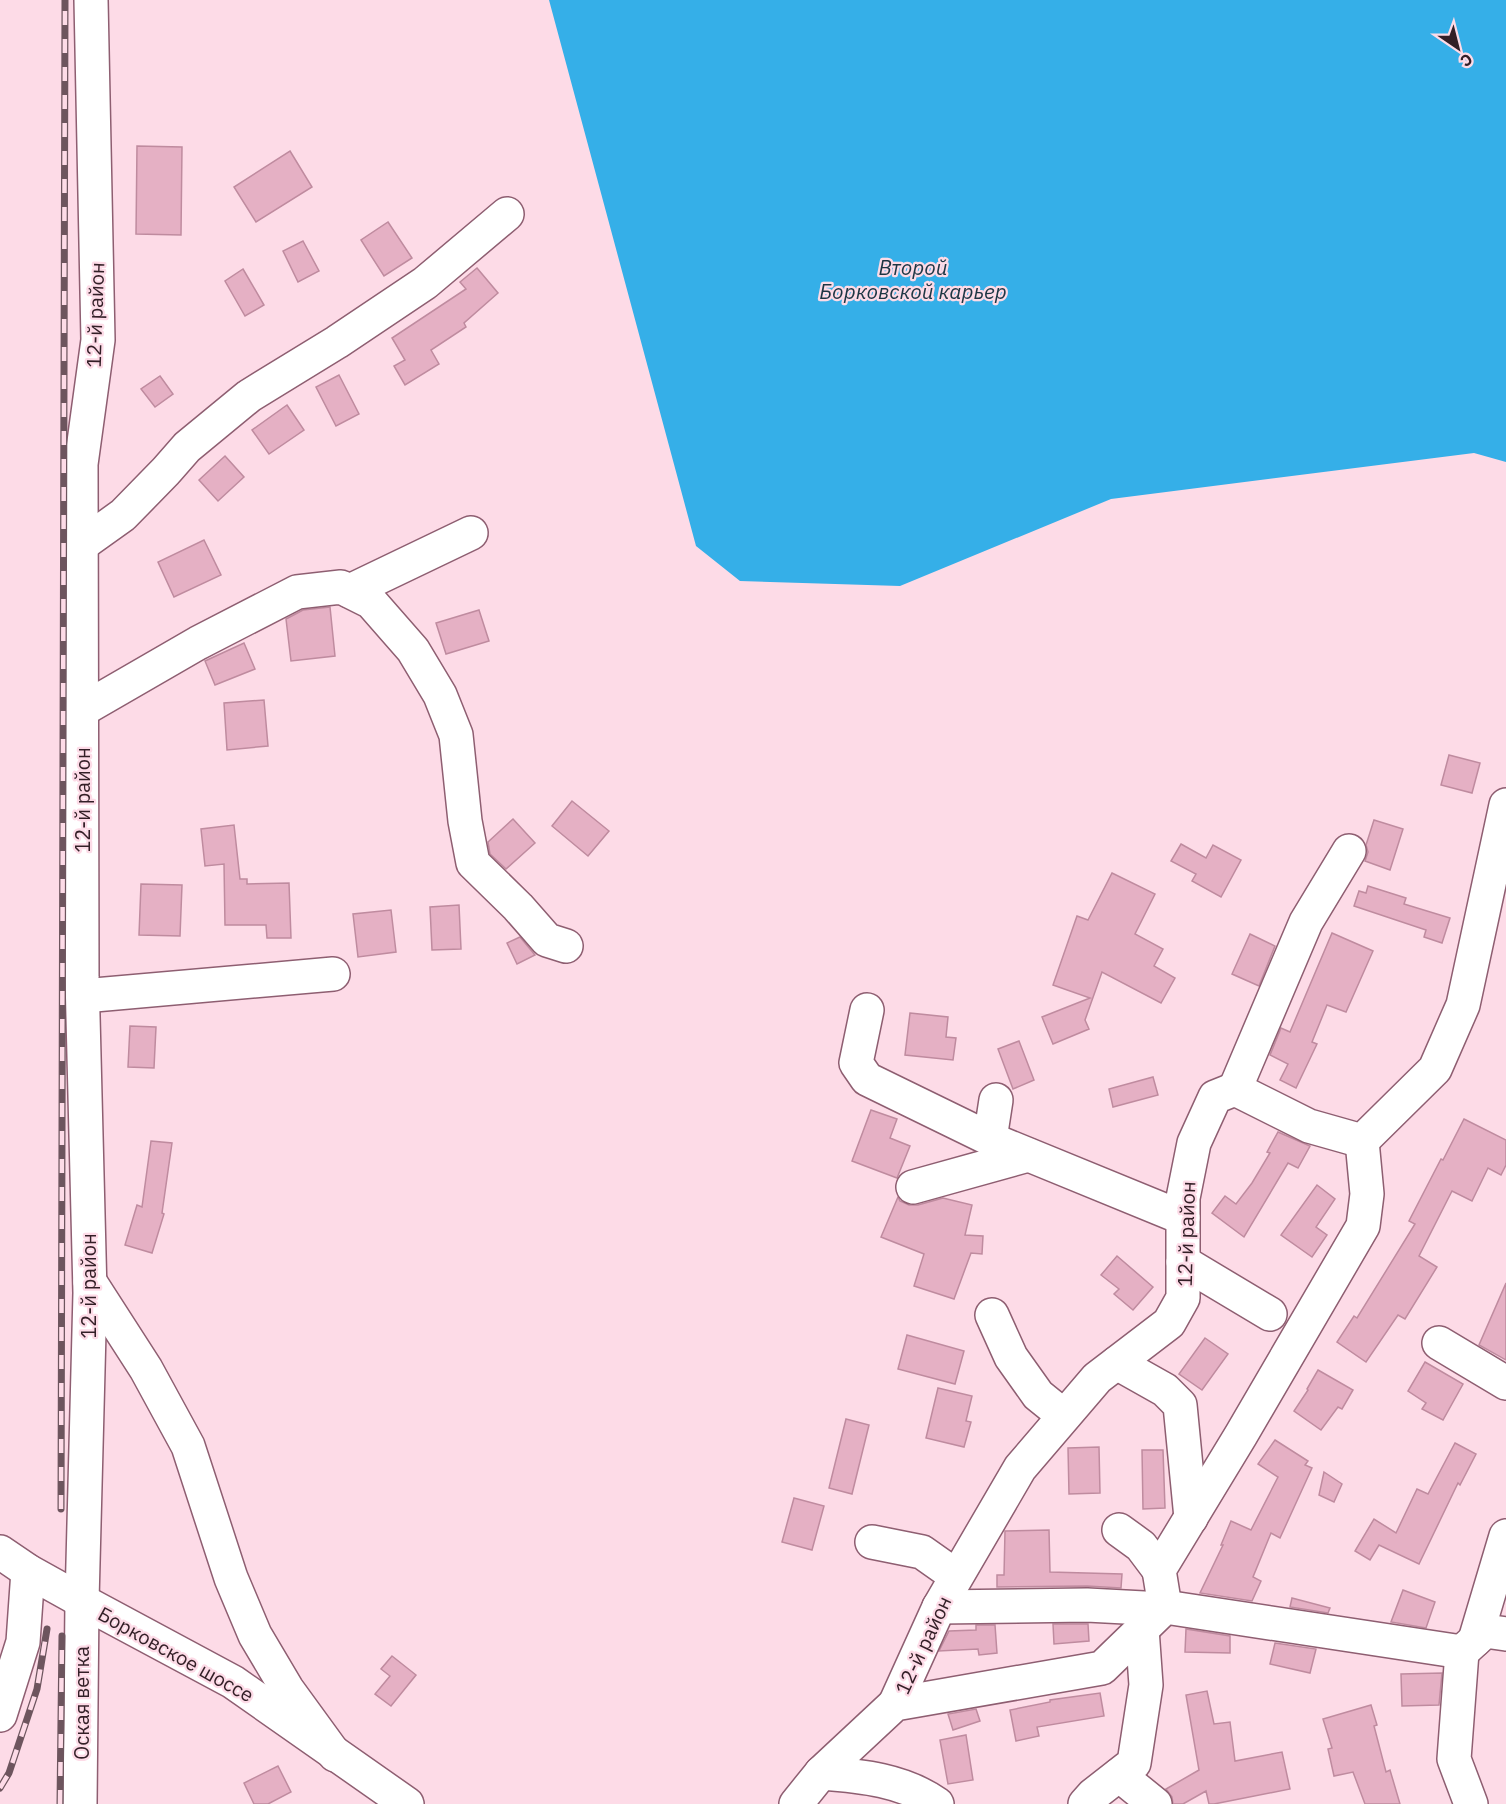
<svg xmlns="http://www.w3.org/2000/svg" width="1506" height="1804" font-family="'IBM Plex Sans',sans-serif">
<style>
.water{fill:#35afe8}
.building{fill:#e5b0c4;stroke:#bf8b9f;stroke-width:1.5}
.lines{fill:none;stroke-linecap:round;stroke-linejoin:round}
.minor-casing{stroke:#8e5e71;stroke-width:36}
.minor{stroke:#fff;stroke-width:33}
.rail-casing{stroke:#6d555e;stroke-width:7}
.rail{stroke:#fddbe7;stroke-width:4.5;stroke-dasharray:14;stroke-linecap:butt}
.labels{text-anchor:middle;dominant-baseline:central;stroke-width:4.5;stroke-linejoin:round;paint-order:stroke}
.street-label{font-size:20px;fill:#331f27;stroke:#fddbe7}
.water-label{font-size:21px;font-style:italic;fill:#1d3644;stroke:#fddbe7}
</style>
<rect width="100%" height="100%" fill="#fddbe7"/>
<path class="water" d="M549 0H1506V462L1474 453 1111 499 900 586 740 581 696 546Z"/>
<g class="building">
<path d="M137 146 182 147 181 235 136 234Z"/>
<path d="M290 151 312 187 256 222 234 187Z"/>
<path d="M388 222 412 258 384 276 361 240Z"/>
<path d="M303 241 319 271 298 282 283 251Z"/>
<path d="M477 268 498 293 464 323 466 327 431 350 439 364 405 385 394 366 405 360 392 338 466 289 460 282Z"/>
<path d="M243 269 264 305 245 316 225 281Z"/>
<path d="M339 375 359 414 336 426 316 387Z"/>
<path d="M160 376 173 394 155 407 141 389Z"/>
<path d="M287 405 304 430 269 454 252 430Z"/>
<path d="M225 456 244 477 218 501 199 480Z"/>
<path d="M204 540 221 575 174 597 158 562Z"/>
<path d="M330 607 335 656 291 661 286 619 303 610Z"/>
<path d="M479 610 489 641 446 654 436 623Z"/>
<path d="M244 643 255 669 215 685 205 661Z"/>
<path d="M264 700 268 746 227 750 224 703Z"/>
<path d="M1449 755 1480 763 1472 793 1441 785Z"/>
<path d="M572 801 609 831 588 856 552 826Z"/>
<path d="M513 819 535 843 506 869 490 854 488 842Z"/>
<path d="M1374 820 1403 829 1390 870 1365 861 1368 852 1366 845Z"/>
<path d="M234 825 240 879H247V884L289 883 291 938H267L266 925H225L224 864 205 866 201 829Z"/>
<path d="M1181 844 1206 858 1213 845 1241 860 1221 897 1192 881 1196 874 1171 861Z"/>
<path d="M1112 873 1155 894 1135 934 1163 949 1154 966 1175 978 1161 1003 1102 972 1085 1020 1089 1029 1053 1044 1042 1017 1090 998 1053 985 1077 916 1088 920Z"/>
<path d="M141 884 182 885 180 936 139 935Z"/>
<path d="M1368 886 1406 898 1404 904 1450 918 1442 943 1424 937 1426 930 1354 906 1359 891 1366 893Z"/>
<path d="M459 905 461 949 432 950 430 907Z"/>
<path d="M391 910 396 952 358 957 353 914Z"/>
<path d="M1332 933 1373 951 1346 1012 1327 1005 1312 1042 1317 1044 1296 1088 1280 1080 1288 1064 1270 1055 1281 1028 1290 1032Z"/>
<path d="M1250 934 1275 946 1259 986 1232 974Z"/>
<path d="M520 937 535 955 517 964 507 943Z"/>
<path d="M910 1013 948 1017 946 1037 956 1038 953 1060 905 1055Z"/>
<path d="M130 1026 156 1027 154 1068 128 1067Z"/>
<path d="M1019 1041 1034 1080 1013 1089 998 1049Z"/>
<path d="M1153 1077 1158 1095 1113 1107 1109 1089Z"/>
<path d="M871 1110 897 1119 890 1138 910 1146 897 1178 852 1161Z"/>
<path d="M1464 1119 1506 1140V1165L1501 1175 1488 1168 1472 1201 1452 1191 1419 1256 1437 1267 1405 1319 1398 1315 1366 1362 1337 1342 1354 1316 1357 1318 1415 1224 1409 1221 1441 1159 1443 1160Z"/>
<path d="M1278 1132 1310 1146 1298 1168 1288 1163 1244 1237 1212 1213 1225 1196 1236 1204 1252 1183 1270 1153 1267 1152Z"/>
<path d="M151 1141 172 1143 162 1213 164 1214 152 1253 125 1245 137 1205 142 1207Z"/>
<path d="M1317 1185 1335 1199 1316 1227 1327 1235 1312 1257 1281 1235Z"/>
<path d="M898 1197 900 1201 909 1205H918L943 1198 972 1205 965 1235 983 1236 982 1254 971 1253 954 1299 914 1286 924 1254 881 1237Z"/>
<path d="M1117 1256 1153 1287 1133 1310 1114 1294 1119 1289 1101 1275Z"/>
<path d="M1506 1283V1360L1479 1345Z"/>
<path d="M907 1335 964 1351 955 1384 898 1369Z"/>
<path d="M1205 1338 1228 1354 1202 1390 1179 1374Z"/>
<path d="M1425 1362 1463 1384 1443 1420 1422 1409 1426 1403 1408 1391Z"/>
<path d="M1318 1370 1353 1390 1342 1409 1338 1407 1321 1430 1294 1411 1308 1390 1307 1389Z"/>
<path d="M938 1388 972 1396 966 1421 971 1422 964 1447 926 1438Z"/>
<path d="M846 1419 869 1425 852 1494 829 1488Z"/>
<path d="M1275 1440 1308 1461 1305 1465 1312 1468 1280 1538 1271 1533 1253 1577 1261 1581 1252 1601 1200 1593 1223 1545H1221L1231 1521 1251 1530 1278 1477 1258 1464Z"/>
<path d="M1455 1443 1476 1454 1460 1485 1458 1483 1419 1564 1379 1545 1370 1560 1355 1551 1374 1519 1396 1533 1417 1489 1428 1494Z"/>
<path d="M1099 1447 1100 1493 1069 1494 1068 1448Z"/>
<path d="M1142 1450H1163L1165 1508 1143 1509Z"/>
<path d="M1324 1472 1342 1484 1334 1502 1319 1495Z"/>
<path d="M794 1498 824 1506 812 1550 782 1542Z"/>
<path d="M1049 1530 1050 1572 1122 1574 1121 1588 1087 1586 997 1587V1575H1004L1005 1531Z"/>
<path d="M1403 1590 1435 1602 1426 1628 1391 1622Z"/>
<path d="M1292 1598 1330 1608 1328 1613 1290 1607Z"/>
<path d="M1053 1624H1088L1089 1641 1054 1644Z"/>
<path d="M976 1625H995L997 1653 979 1655 978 1649 939 1651 949 1631 976 1630Z"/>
<path d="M1186 1629 1230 1636V1653L1185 1652Z"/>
<path d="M1275 1643 1316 1649 1310 1673 1270 1664Z"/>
<path d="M392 1656 416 1675 391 1706 375 1694 390 1676 381 1669Z"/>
<path d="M1442 1673 1439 1705 1402 1706 1401 1674Z"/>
<path d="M1207 1691 1214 1724 1230 1722 1235 1761 1282 1752 1290 1789 1214 1804H1209L1206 1791 1183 1804H1173L1172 1797 1166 1789 1199 1770 1186 1695Z"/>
<path d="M1100 1693 1104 1716 1037 1727 1039 1736 1016 1741 1010 1710 1050 1702V1700Z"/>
<path d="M1371 1705 1377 1725 1374 1726 1386 1772 1390 1770 1400 1804H1365L1353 1772 1334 1776 1328 1749 1332 1748 1323 1719Z"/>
<path d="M976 1709 980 1721 953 1730 948 1714Z"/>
<path d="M966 1735 973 1780 948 1784 940 1740Z"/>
<path d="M278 1766 291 1792 268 1804H254L244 1783Z"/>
</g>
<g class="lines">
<defs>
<g id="minor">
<path d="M81 545 123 515 166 471 187 447 249 396 337 342 425 283 507 214"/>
<path d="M350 591 471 533"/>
<path d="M82 710 198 643 297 592 341 587 371 602 413 650 440 695 456 735 465 821 473 863 518 907 547 940 566 946"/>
<path d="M83 996 333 974"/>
<path d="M867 1010 856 1063 867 1079 990 1139 1183 1218"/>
<path d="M1235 1089 1306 922 1349 851"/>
<path d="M990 1139 996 1100"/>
<path d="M913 1187 1028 1155"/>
<path d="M1183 1262 1270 1314"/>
<path d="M90 1282 146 1369 188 1446 231 1578 255 1635 287 1689 335 1755"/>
<path d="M992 1315 1011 1357 1038 1395 1064 1416"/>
<path d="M1439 1343 1506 1383"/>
<path d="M1117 1363 1165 1390 1180 1405 1191 1518"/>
<path d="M1119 1530 1141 1546 1159 1570"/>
<path d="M872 1542 922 1552 956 1576"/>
<path d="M0 1552 28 1571 82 1601 233 1682 407 1804"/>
<path d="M939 1607 1087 1605 1163 1609"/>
<path d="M1165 1607 1159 1570 1241 1435 1363 1226 1367 1194 1362 1141"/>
<path d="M1475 1640 1506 1536"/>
<path d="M1462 1652 1454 1759 1471 1804"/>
<path d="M895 1704 939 1607 1020 1468 1097 1378 1169 1323 1183 1298V1198L1194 1143 1215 1097 1235 1089 1309 1126 1362 1141 1435 1069 1463 1005 1506 805"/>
<path d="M0 1715 23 1642 28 1571"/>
<path d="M821 1773C862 1776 903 1780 937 1804"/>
<path d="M1119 1775 1155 1804"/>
<path d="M80 1804 82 1601 90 1293 82 977 81 464 98 340 91 0"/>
<path d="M796 1804 821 1773 895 1704 1102 1668 1165 1607 1462 1652 1485 1631 1506 1634"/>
<path d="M1085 1804 1093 1795 1134 1763 1146 1685 1142 1629"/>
</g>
</defs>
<use href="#minor" class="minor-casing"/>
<use href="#minor" class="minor"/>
<defs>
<g id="rail">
<path d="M61 1509 65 0"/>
<path d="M0 1788 9 1773 37 1689 47 1629"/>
<path d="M60 1804 62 1636"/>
</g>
</defs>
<use href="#rail" class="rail-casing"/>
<use href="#rail" class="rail"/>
</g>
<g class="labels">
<g class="street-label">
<text transform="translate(95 315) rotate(-88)">12-й район</text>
<text transform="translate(82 800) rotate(-90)">12-й район</text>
<text transform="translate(1186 1234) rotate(-88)">12-й район</text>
<text transform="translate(88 1286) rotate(-90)">12-й район</text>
<text transform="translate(923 1645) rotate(-65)">12-й район</text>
<text transform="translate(176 1654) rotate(29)">Борковское шоссе</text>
<text transform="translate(81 1703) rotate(-90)">Оская ветка</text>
</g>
<g class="water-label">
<text x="913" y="267">Второй<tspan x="913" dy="24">Борковской карьер</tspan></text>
</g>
</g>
<g transform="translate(1458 48) rotate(145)" stroke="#fddbe7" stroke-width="4.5" paint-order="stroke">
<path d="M0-4.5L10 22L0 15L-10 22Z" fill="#331f27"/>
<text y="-9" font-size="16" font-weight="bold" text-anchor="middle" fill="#331f27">С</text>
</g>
</svg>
